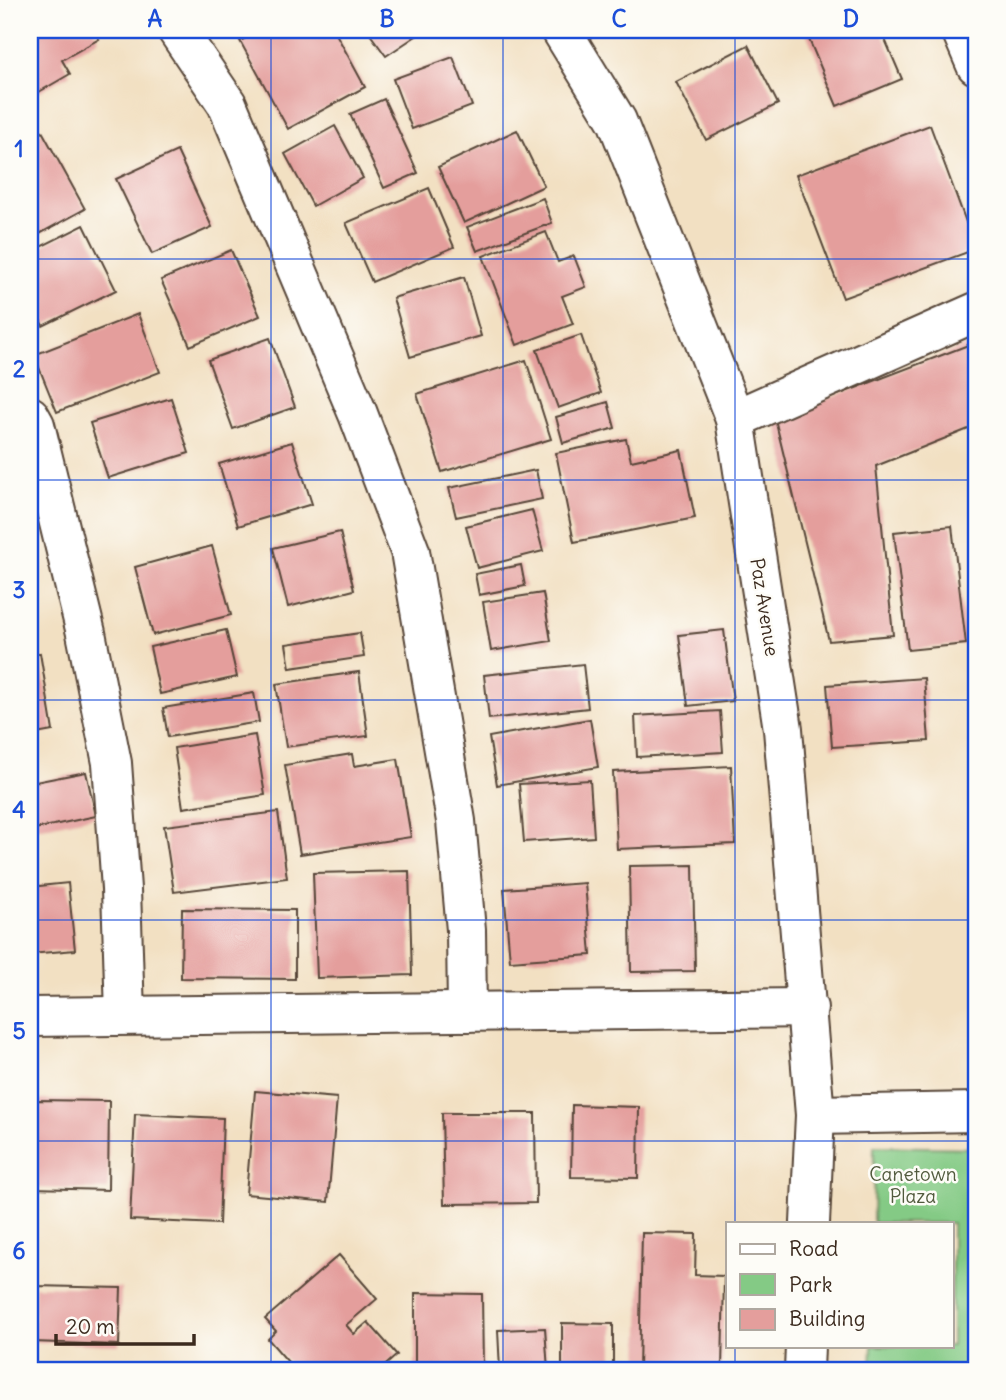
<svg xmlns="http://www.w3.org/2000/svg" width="1006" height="1400" font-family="Delius,sans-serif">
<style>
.green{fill:#84ca85;stroke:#607a52;stroke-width:2}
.building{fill:#e49e9c}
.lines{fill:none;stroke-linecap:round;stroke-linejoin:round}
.minor-casing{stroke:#564537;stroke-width:42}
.minor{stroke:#fff;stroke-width:38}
.grid{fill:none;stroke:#1d4ed8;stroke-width:2;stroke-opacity:0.55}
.labels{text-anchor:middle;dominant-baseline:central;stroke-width:5;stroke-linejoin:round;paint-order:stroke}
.street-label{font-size:19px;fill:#3b2a1e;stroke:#fdfcf7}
.park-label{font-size:19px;fill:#515a3d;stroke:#fdfcf7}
.neatline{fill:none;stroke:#1d4ed8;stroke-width:2.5}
.grid-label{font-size:23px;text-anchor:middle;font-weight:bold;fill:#1d4ed8}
</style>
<rect width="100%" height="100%" fill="#fdfcf7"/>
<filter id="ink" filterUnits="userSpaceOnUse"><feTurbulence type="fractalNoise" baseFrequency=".0143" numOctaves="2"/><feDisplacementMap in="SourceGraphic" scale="14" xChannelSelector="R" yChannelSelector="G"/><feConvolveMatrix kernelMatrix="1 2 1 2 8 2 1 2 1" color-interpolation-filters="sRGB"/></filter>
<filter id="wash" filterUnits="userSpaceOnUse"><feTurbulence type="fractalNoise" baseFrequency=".00686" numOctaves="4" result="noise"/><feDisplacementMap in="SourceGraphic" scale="28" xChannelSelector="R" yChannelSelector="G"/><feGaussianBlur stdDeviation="1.57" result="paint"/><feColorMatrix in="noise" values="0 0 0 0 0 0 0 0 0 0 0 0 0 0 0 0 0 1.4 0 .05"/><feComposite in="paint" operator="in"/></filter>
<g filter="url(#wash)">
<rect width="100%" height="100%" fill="#f2e0c2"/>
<path class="green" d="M874 1146 976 1148V1370H871L872 1346H952V1223H873Z"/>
<g id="blocks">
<g class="building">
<path d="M30 30H94L99 39 62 60 70 74 32 96 30 93Z"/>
<path d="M261 30H334L365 87 288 129 240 41Z"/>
<path d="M367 30H425L386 56Z"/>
<path d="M805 30H881L902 79 837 106Z"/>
<path d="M748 45 778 104 706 140 676 82Z"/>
<path d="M453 57 472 106 412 129 393 79Z"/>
<path d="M384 99 418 173 384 188 350 114Z"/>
<path d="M930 125 976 249 843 298 796 175Z"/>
<path d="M335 126 363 178 313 206 285 154Z"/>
<path d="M517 130 544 186 464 223 438 167Z"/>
<path d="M42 131 85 209 32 238 30 234V138Z"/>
<path d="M177 151 212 227 152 254 116 179Z"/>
<path d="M429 188 454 247 372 282 346 223Z"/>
<path d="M543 198 552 223 477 251 467 227Z"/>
<path d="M84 225 116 290 43 326 30 300V252Z"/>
<path d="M546 232 558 262 574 256 586 287 562 296 573 324 517 345 483 256Z"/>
<path d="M231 250 260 316 190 346 161 280Z"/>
<path d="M464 277 481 336 410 357 393 298Z"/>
<path d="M138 314 160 372 57 412 34 355Z"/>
<path d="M581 335 601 393 558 408 537 350Z"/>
<path d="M270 338 295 407 233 429 208 360Z"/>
<path d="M976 342V426L876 466 893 635 829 641 775 419Z"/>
<path d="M526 360 551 439 442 472 417 394Z"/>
<path d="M171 398 189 453 108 478 90 423Z"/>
<path d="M608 402 615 428 563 443 556 417Z"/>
<path d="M626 439 631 461 681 450 695 518 574 542 556 453Z"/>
<path d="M292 442 312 504 238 526 219 464Z"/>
<path d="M536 470 542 499 456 517 449 488Z"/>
<path d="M532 510 543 551 477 568 466 526Z"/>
<path d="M952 526 966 644 908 650 894 532Z"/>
<path d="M340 532 354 590 288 607 273 548Z"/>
<path d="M212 546 231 615 153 635 135 567Z"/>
<path d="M521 565 525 586 479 595 475 574Z"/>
<path d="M543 593 551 641 491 651 483 602Z"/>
<path d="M226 630 237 677 160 694 150 647Z"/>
<path d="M724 630 733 701 688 706 679 635Z"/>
<path d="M360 633 364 657 290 668 286 644Z"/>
<path d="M40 653 53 731 30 735V655Z"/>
<path d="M583 664 588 708 489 719 484 675Z"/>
<path d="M359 672 368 736 286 747 276 684Z"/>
<path d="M924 678 929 741 832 747 827 685Z"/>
<path d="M254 693 259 722 168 737 163 708Z"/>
<path d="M720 711 723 752 637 757 635 716Z"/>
<path d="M590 719 598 767 497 785 489 737Z"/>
<path d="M255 735 265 795 183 808 174 748Z"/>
<path d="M352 754 354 766 398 759 411 837 300 854 285 765Z"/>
<path d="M731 766 735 844 617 849 613 772Z"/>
<path d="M86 772 96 816 30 830V783Z"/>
<path d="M590 780 594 837 524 842 519 784Z"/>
<path d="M278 812 287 878 174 892 164 826Z"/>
<path d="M693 865 695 971 631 972 629 866Z"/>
<path d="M409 871 412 975 317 978 313 873Z"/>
<path d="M68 883 75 950 30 954V887Z"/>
<path d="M585 883 591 955 510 961 504 889Z"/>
<path d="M182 909 295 910V979L181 978Z"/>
<path d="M255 1091 337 1098 328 1202 246 1194Z"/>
<path d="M35 1100 109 1101 108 1190 33 1188Z"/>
<path d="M572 1105 639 1107 638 1178 571 1177Z"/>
<path d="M442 1113H535L536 1203 444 1204Z"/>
<path d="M135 1114 223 1118 219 1224 130 1220Z"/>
<path d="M642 1233 696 1234 695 1275 724 1276 722 1370H639Z"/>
<path d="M339 1255 377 1299 346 1325 354 1334 368 1322 397 1355 380 1370H295L268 1339 276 1331 265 1319Z"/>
<path d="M35 1286 121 1288 119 1345 33 1342Z"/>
<path d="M415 1293 482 1294 483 1370H415Z"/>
<path d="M562 1323 613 1324V1370H562Z"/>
<path d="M545 1328 548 1370H500L498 1330Z"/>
</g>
</g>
</g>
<g filter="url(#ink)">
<use href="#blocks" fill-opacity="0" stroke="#564537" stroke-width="2"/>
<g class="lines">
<defs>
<g id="minor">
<path d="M177 30 227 104 358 414 410 551 456 821 466 930 467 1012"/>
<path d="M561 30 617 121 735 419 783 729 815 1115 810 1223"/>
<path d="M961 30 976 65"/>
<path d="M30 416 35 425 86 633 112 763 121 889 125 1015"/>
<path d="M735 419 976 312"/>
<path d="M30 1017 808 1008"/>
<path d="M815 1115 976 1112"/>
<path d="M804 1370 805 1346"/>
</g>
</defs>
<use href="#minor" class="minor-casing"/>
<use href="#minor" class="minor"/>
</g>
</g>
<path class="grid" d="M271 30V1370M503 30V1370M735 30V1223M30 259H976M30 480H976M30 700H976M30 920H976M30 1141H976M735 1346V1370"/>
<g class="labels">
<g class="street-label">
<text transform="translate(765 607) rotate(81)">Paz Avenue</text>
</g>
<g class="park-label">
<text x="913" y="1174">Canetown<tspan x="913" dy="22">Plaza</tspan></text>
</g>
</g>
<rect width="1006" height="1400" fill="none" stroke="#fdfcf7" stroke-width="77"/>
<rect x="726" y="1222" width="228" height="126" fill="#fdfcf7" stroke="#afa8a0" stroke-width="2"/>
<rect x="740" y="1244" width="35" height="10" fill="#ffffff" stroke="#afa8a0" stroke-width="2"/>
<text x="789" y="1256" font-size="21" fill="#3b2a1e">Road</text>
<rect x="740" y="1274" width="35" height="21" fill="#84ca85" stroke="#afa8a0" stroke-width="2"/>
<text x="789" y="1292" font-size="21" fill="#3b2a1e">Park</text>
<rect x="740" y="1309" width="35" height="21" fill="#e49e9c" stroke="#afa8a0" stroke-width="2"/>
<text x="789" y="1326" font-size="21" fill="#3b2a1e">Building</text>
<path d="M56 1334v10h138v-10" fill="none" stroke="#3b2a1e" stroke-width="3.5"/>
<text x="66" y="1334" font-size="21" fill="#3b2a1e" stroke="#fdfcf7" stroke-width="5" paint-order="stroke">20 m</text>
<rect x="38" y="38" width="930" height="1324" class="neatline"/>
<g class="grid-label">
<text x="155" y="27">A</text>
<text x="387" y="27">B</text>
<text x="619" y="27">C</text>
<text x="851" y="27">D</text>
<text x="19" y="157">1</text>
<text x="19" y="377">2</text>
<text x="19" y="598">3</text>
<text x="19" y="818">4</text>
<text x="19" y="1039">5</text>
<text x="19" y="1259">6</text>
</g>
</svg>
